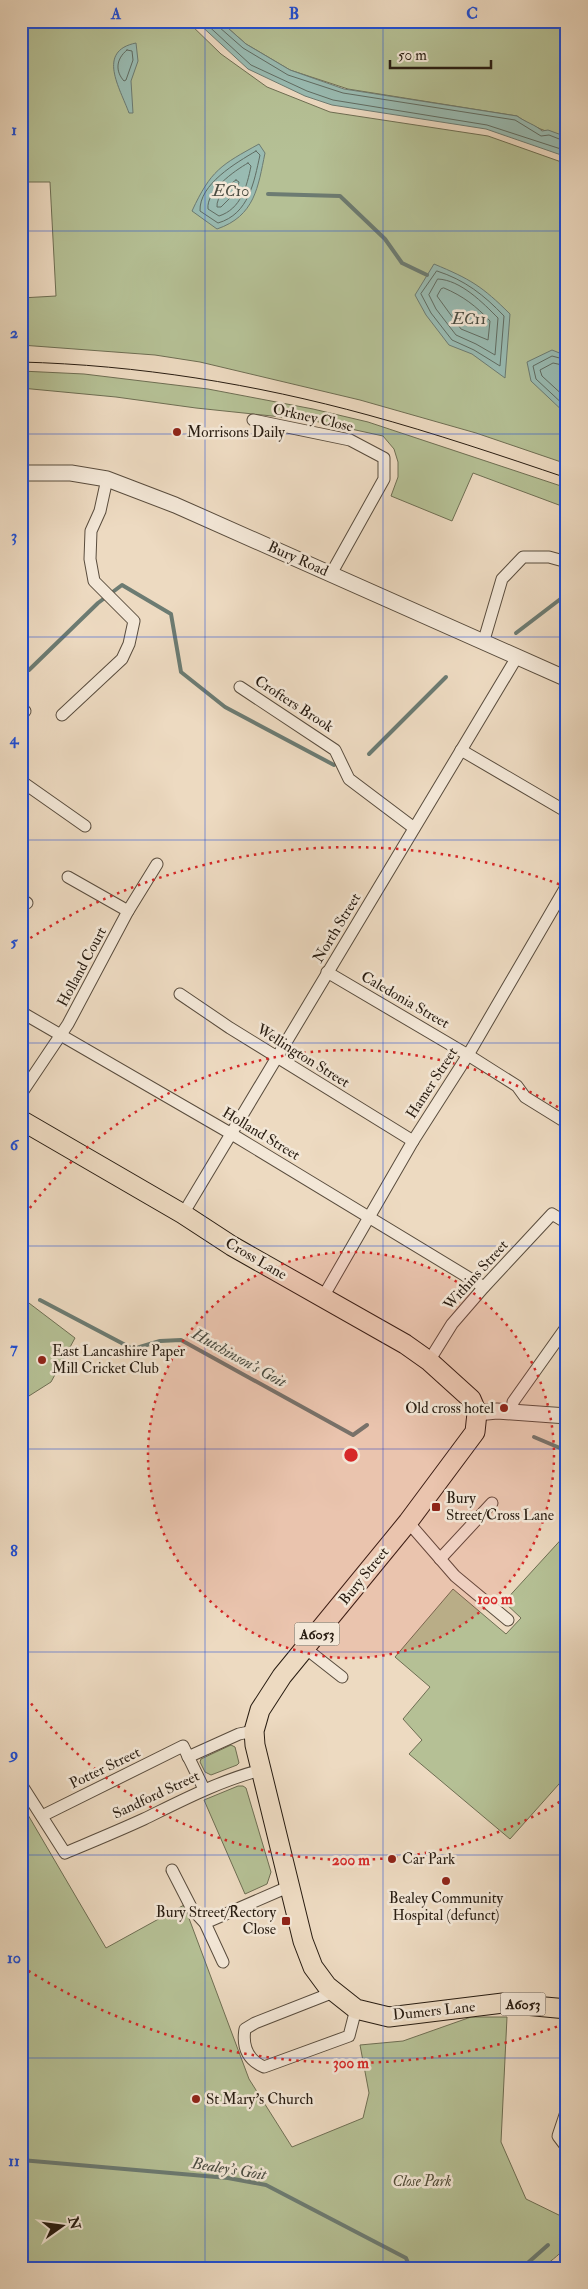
<svg xmlns="http://www.w3.org/2000/svg" width="588" height="2289" font-family="'IM FELL Double Pica',serif">
<style>
.green{fill:#b5c095;stroke:#6e6e53}
.water{fill:#99bbb2;stroke:#6c7b72}
.lines{fill:none;stroke-linecap:round;stroke-linejoin:round}
.shore{stroke:#606c62;stroke-width:1}
.stream{stroke:#6c7b72;stroke-width:4}
.minor-casing{stroke:#594c3d;stroke-width:13}
.tertiary-casing{stroke:#594c3d;stroke-width:17}
.primary-casing{stroke:#281c11;stroke-width:21}
.minor{stroke:#f3e7d7;stroke-width:11}
.tertiary{stroke:#f3e7d7;stroke-width:15}
.primary{stroke:#eddac1;stroke-width:19}
.tram{stroke:#281c11;stroke-width:1}
.grid{fill:none;stroke:#1d4ed8;stroke-width:1;stroke-opacity:0.55}
.ring{fill:none;stroke:#d62828;stroke-width:2.5;stroke-dasharray:2.5 5}
.poi-dot{fill:#8f2418;stroke:#f3e7d7;stroke-width:2}
.labels{text-anchor:middle;dominant-baseline:central;stroke-width:5;stroke-linejoin:round;paint-order:stroke}
.shield{fill:#f3e7d7;stroke:#65594c;stroke-width:1}
.shield-label{font-size:14px;font-weight:bold;fill:#281c11}
.street-label{font-size:15px;fill:#281c11;stroke:#f3e7d7}
.poi-label{font-size:15px;fill:#281c11;stroke:#f3e7d7;text-anchor:start}
.park-label{font-size:15px;font-style:italic;fill:#524d39;stroke:#f3e7d7}
.water-label{font-size:16px;font-style:italic;fill:#4a4c41;stroke:#f3e7d7}
.centre{fill:#d62828;stroke:#f3e7d7;stroke-width:2.5}
.ring-label{font-size:15px;text-anchor:middle;font-weight:bold;fill:#d62828;stroke:#f3e7d7;stroke-width:5;stroke-linejoin:round;paint-order:stroke}
.neatline{fill:none;stroke:#1d4ed8;stroke-width:2}
.grid-label{font-size:16px;text-anchor:middle;font-weight:bold;fill:#1d4ed8}
</style>
<rect width="100%" height="100%" fill="#eddac1"/>
<filter id="stains"><feTurbulence type="fractalNoise" baseFrequency=".004" numOctaves="4"/><feColorMatrix values="0 0 0 0 .2 0 0 0 0 .09 0 0 0 0 .02 0 0 0 .5 -.17"/></filter>
<radialGradient id="worn" r=".72"><stop offset=".6" stop-color="#630" stop-opacity="0"/><stop offset="1" stop-color="#630" stop-opacity=".3"/></radialGradient>
<g class="green">
<path d="M21 21H187L221 54 267 87 330 112 488 136 567 164V464L476 433 360 400 200 362 155 355 21 345V298L56 296 50 182H21Z"/>
<path d="M220 21H567V137C548 133 533 127 517 116L348 89 290 70 246 44Z"/>
<path d="M21 371 84 374 208 389 313 409 368 422 567 488V508L473 473 452 521 391 496 398 477V462L394 449 383 436 310 420 196 408 116 397 21 388Z"/>
<path d="M21 1297 75 1338 51 1382 21 1401Z"/>
<path d="M567 1533V1775L510 1839 409 1754 422 1740 403 1719 430 1687 395 1657 453 1589 506 1634 521 1618 504 1602Z"/>
<path d="M231 1745 235 1747 239 1763 237 1765 211 1775 205 1772 200 1762 201 1759Z"/>
<path d="M238 1786H243L246 1788 271 1872 267 1884 245 1894 204 1800Z"/>
<path d="M21 1803 106 1948 184 1905 249 2079 292 2147 363 2118 369 2093 360 2045 403 2041 471 2017H507L501 2142 526 2199 567 2219C567 2251 567 2248 542 2268H21Z"/>
</g>
<g class="water">
<path d="M196 21H220L246 44 290 70 344 89 517 116C525 122 536 125 542 131L548 130 567 137V157L486 129 332 105 305 96 248 69Z"/>
<path d="M136 43 138 61 131 81 133 113H129C120 88 96 51 136 43Z"/>
<path d="M259 144 265 153C258 187 255 216 217 229L192 211C211 170 221 165 259 144Z"/>
<path d="M434 264C470 279 482 286 510 314L505 378 472 354 449 345 426 315 415 295Z"/>
<path d="M552 350 567 356V415L531 381 527 362Z"/>
</g>
<g class="lines">
<g class="shore">
<path d="M203 21 251 65 307 91 333 100 487 125 567 151"/>
<path d="M217 21 219 27 243 48 288 75 343 93 515 120 541 136 549 135 567 142"/>
<path d="M127 50 132 51 133 60 126 80 124 81C115 71 116 59 127 50Z"/>
<path d="M256 151 260 155C254 182 249 214 218 223L200 211C199 184 236 163 256 151Z"/>
<path d="M248 163 251 166C247 186 241 209 219 216L208 209C206 191 234 171 248 163Z"/>
<path d="M236 180 239 182 237 191 221 207H217C216 197 228 185 236 180Z"/>
<path d="M437 271C465 280 484 295 504 316L500 366 474 350 452 340 431 313 421 294Z"/>
<path d="M438 279C461 280 483 303 498 318L495 355 476 344 456 335 436 309 429 295Z"/>
<path d="M444 288C463 296 476 306 490 321L488 340 461 329 437 296 441 289Z"/>
<path d="M567 360 552 356 533 366 536 379 567 408"/>
<path d="M567 366 553 363 540 370 542 376 567 399"/>
</g>
<g class="stream">
<path d="M268 194 340 196 385 239 402 263 427 275"/>
<path d="M516 633 567 594"/>
<path d="M29 670 98 603 122 585 171 614 181 672 225 707 334 765"/>
<path d="M369 754 446 677"/>
<path d="M40 1300 133 1349 160 1341 181 1340 353 1435 367 1425"/>
<path d="M534 1437 567 1451"/>
<path d="M21 2160 228 2178 266 2185 406 2258 410 2268"/>
<path d="M522 2268 548 2245"/>
</g>
<defs>
<g id="minor">
<path d="M253 420 350 440 384 458V479L331 574"/>
<path d="M484 640 502 579 523 557H549L567 562"/>
<path d="M240 687 335 750 349 779 414 828"/>
<path d="M62 715 122 659 129 644 134 621 94 581 90 559 91 531 100 511 107 479"/>
<path d="M21 716 25 711"/>
<path d="M461 750 567 812"/>
<path d="M21 781 85 826"/>
<path d="M68 877 128 911"/>
<path d="M21 899 27 903"/>
<path d="M327 972 468 1055 517 1086 525 1097 567 1123"/>
<path d="M180 994 230 1028 413 1141"/>
<path d="M21 1012 230 1133 484 1287"/>
<path d="M21 1094 68 1024 128 911 157 864"/>
<path d="M183 1214 517 657"/>
<path d="M323 1297 413 1141 468 1055 567 885"/>
<path d="M429 1361 452 1324 484 1287 552 1214 567 1223"/>
<path d="M512 1412 513 1402 567 1326"/>
<path d="M408 1522 455 1576 508 1620"/>
<path d="M440 1559 492 1503"/>
<path d="M305 1648 342 1677"/>
<path d="M188 1757 239 1734 254 1731"/>
<path d="M21 1784 65 1853C91 1842 118 1831 144 1819 183 1800 219 1781 261 1770"/>
<path d="M42 1816 183 1746 204 1789"/>
<path d="M172 1870 192 1909 205 1923 223 1962"/>
<path d="M205 1923 288 1887"/>
<path d="M334 1992 255 2023 245 2029C242 2047 248 2060 264 2067L349 2036 356 2009"/>
<path d="M567 2109 558 2136 567 2148"/>
</g>
<g id="tertiary">
<path d="M21 473H71L107 479 175 505 567 679"/>
<path d="M477 1413 497 1411 567 1416"/>
</g>
<path id="primary" d="M21 1120 183 1214 232 1246 405 1344 429 1361 471 1399 477 1413 475 1432 408 1522 282 1676 260 1710 254 1731 255 1745 303 1941 313 1967 327 1986 356 2009 389 2017 503 2003 567 2009"/>
</defs>
<use href="#minor" class="minor-casing"/>
<use href="#tertiary" class="tertiary-casing"/>
<use href="#primary" class="primary-casing"/>
<use href="#minor" class="minor"/>
<use href="#tertiary" class="tertiary"/>
<use href="#primary" class="primary"/>
<path class="tram" d="M21 362C138 365 255 384 368 415 434 433 502 456 567 478"/>
</g>
<path class="grid" d="M205 21V2268M383 21V2268M21 231H567M21 434H567M21 637H567M21 840H567M21 1043H567M21 1246H567M21 1449H567M21 1652H567M21 1855H567M21 2058H567"/>
<circle cx="351" cy="1455" r="203" fill="#d62828" fill-opacity=".12"/>
<g class="ring">
<circle cx="351" cy="1455" r="203"/>
<path d="M566 1798A405 405 0 0 1 21 1690M21 1220A405 405 0 0 1 566 1112"/>
<path d="M564 2024A608 608 0 0 1 24 1968M24 942A608 608 0 0 1 564 886"/>
</g>
<g class="poi-dot">
<circle cx="177" cy="432" r="5"/>
<circle cx="42" cy="1360" r="5"/>
<circle cx="504" cy="1408" r="5"/>
<rect x="431" y="1502" width="10" height="10" rx="2.5"/>
<circle cx="392" cy="1859" r="5"/>
<circle cx="446" cy="1881" r="5"/>
<rect x="281" y="1916" width="10" height="10" rx="2.5"/>
<circle cx="196" cy="2099" r="5"/>
</g>
<g class="labels">
<g class="shield">
<rect x="294.5" y="1622.5" width="45" height="23" rx="4"/>
<rect x="500.5" y="1992.5" width="45" height="23" rx="4"/>
</g>
<g class="shield-label">
<text x="317" y="1634">A6053</text>
<text x="523" y="2004">A6053</text>
</g>
<g class="street-label">
<text transform="translate(313 418) rotate(13)">Orkney Close</text>
<text transform="translate(298 559) rotate(24)">Bury Road</text>
<text transform="translate(294 704) rotate(33)">Crofters Brook</text>
<text transform="translate(337 928) rotate(-59)">North Street</text>
<text transform="translate(82 967) rotate(-62)">Holland Court</text>
<text transform="translate(405 1000) rotate(30)">Caledonia Street</text>
<text transform="translate(303 1056) rotate(32)">Wellington Street</text>
<text transform="translate(432 1083) rotate(-57)">Hamer Street</text>
<text transform="translate(261 1134) rotate(31)">Holland Street</text>
<text transform="translate(256 1259) rotate(30)">Cross Lane</text>
<text transform="translate(476 1275) rotate(-48)">Withins Street</text>
<text transform="translate(364 1576) rotate(-51)">Bury Street</text>
<text transform="translate(105 1768) rotate(-26)">Potter Street</text>
<text transform="translate(156 1795) rotate(-25)">Sandford Street</text>
<text transform="translate(434 2011) rotate(-6)">Dumers Lane</text>
</g>
<g class="poi-label">
<text x="187" y="432">Morrisons Daily</text>
<text x="52" y="1351">East Lancashire Paper<tspan x="52" dy="17">Mill Cricket Club</tspan></text>
<text x="494" y="1408" text-anchor="end">Old cross hotel</text>
<text x="446" y="1498">Bury<tspan x="446" dy="17">Street/Cross Lane</tspan></text>
<text x="402" y="1859">Car Park</text>
<text x="446" y="1898" text-anchor="middle">Bealey Community<tspan x="446" dy="17">Hospital (defunct)</tspan></text>
<text x="276" y="1912" text-anchor="end">Bury Street/Rectory<tspan x="276" dy="17">Close</tspan></text>
<text x="206" y="2099">St Mary's Church</text>
</g>
<g class="park-label">
<text x="422" y="2181">Close Park</text>
</g>
<g class="water-label">
<text x="231" y="191">EC10</text>
<text x="469" y="319">EC11</text>
<text transform="translate(239 1358) rotate(29)">Hutchinson's Goit</text>
<text transform="translate(229 2169) rotate(9)">Bealey's Goit</text>
</g>
</g>
<circle cx="351" cy="1455" r="8" class="centre"/>
<g class="ring-label">
<text x="495" y="1604">100 m</text>
<text x="351" y="1865">200 m</text>
<text x="351" y="2068">300 m</text>
</g>
<rect width="588" height="2289" fill="none" stroke="#eddac1" stroke-width="55"/>
<g transform="translate(62 2226) rotate(76)" stroke="#f3e7d7" stroke-width="4" paint-order="stroke">
<path d="M0-4L9 19L0 12L-9 19Z" fill="#281c11"/>
<text y="-8" font-size="14" font-weight="bold" text-anchor="middle" fill="#281c11">N</text>
</g>
<path d="M390 60v8h101v-8" fill="none" stroke="#281c11" stroke-width="2.5"/>
<text x="398" y="60" font-size="15" fill="#281c11" stroke="#f3e7d7" stroke-width="4" paint-order="stroke">50 m</text>
<rect x="28" y="28" width="532" height="2234" class="neatline"/>
<g class="grid-label">
<text x="116" y="19">A</text>
<text x="294" y="19">B</text>
<text x="472" y="19">C</text>
<text x="14" y="135">1</text>
<text x="14" y="338">2</text>
<text x="14" y="541">3</text>
<text x="14" y="744">4</text>
<text x="14" y="947">5</text>
<text x="14" y="1150">6</text>
<text x="14" y="1353">7</text>
<text x="14" y="1556">8</text>
<text x="14" y="1759">9</text>
<text x="14" y="1963">10</text>
<text x="14" y="2166">11</text>
</g>
<rect width="100%" height="100%" filter="url(#stains)"/>
<rect width="100%" height="100%" fill="url(#worn)"/>
</svg>
